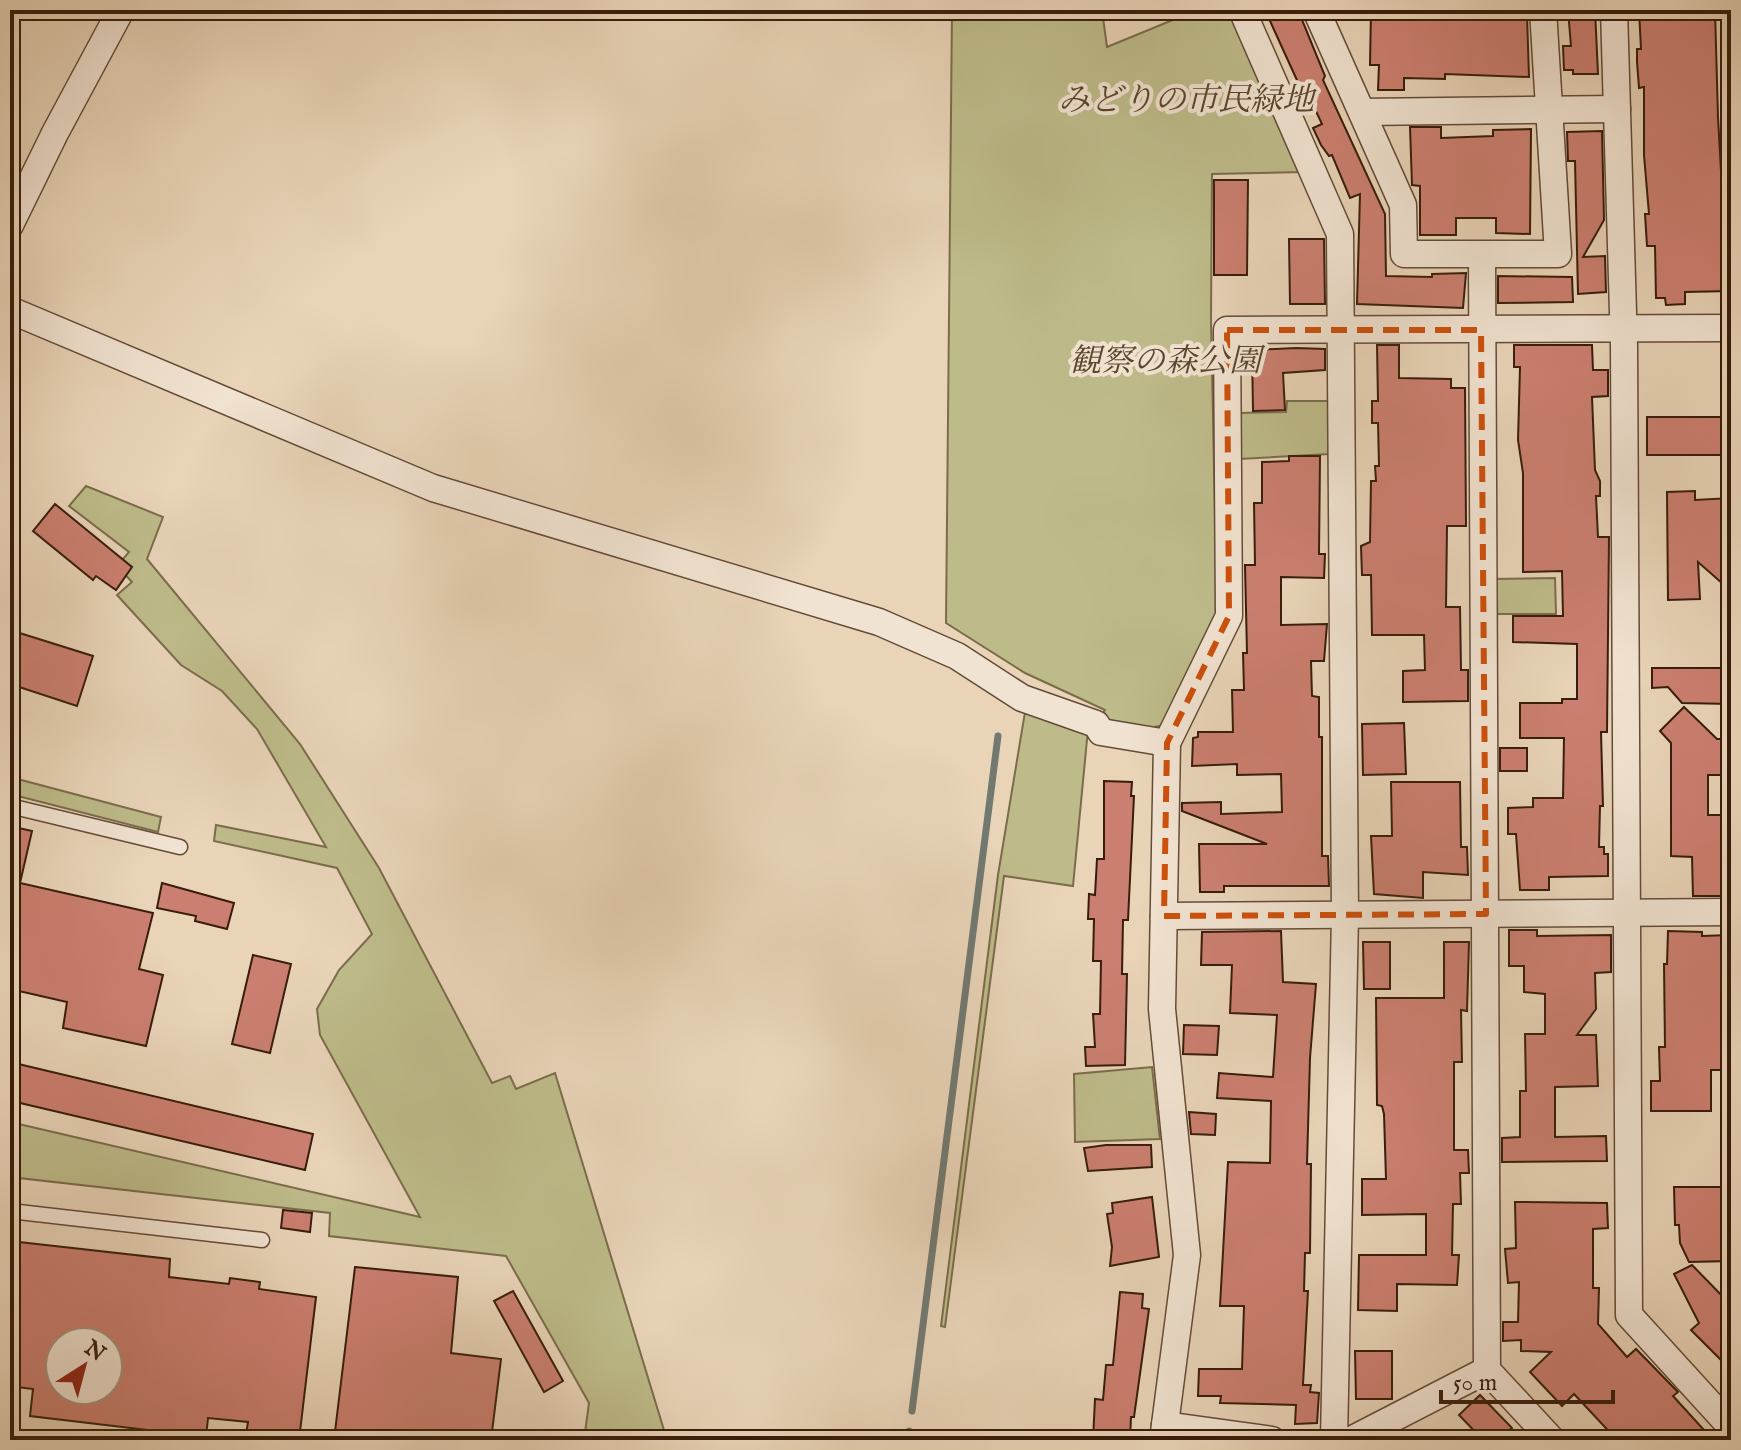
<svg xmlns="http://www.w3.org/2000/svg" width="1741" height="1450" font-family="'IM FELL English','Noto Serif JP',serif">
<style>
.green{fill:#bebb8a;stroke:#7b6c4b;stroke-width:2}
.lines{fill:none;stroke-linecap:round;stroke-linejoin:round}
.stream{stroke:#727971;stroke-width:7}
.building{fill:#cb7f70;stroke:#381d0c;stroke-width:2;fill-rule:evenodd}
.lane-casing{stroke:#644b37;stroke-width:17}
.street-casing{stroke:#644b37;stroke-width:29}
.lane{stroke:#f1e3d1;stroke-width:14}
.street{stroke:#f1e3d1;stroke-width:26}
.marked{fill:none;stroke:#ce500c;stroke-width:6;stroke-dasharray:16 10;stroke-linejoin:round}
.labels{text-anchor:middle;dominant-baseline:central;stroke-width:8;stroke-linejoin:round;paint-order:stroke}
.park-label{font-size:32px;font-style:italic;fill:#5a442c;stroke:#f1e3d1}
</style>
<rect width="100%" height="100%" fill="#e9d4b8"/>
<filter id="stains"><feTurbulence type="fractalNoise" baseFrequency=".0025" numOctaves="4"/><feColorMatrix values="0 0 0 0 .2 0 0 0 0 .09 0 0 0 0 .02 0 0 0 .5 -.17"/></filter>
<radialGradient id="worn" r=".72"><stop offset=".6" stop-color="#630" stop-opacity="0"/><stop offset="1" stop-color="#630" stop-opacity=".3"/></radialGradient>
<g class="green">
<path d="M952 10H1102L1107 47 1197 10H1228L1302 172 1212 174 1211 320 1217 614 1165 724C1150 732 1116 725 1101 716L1105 710 1025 673 946 623Z"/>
<path d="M1287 401H1329V454L1239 459 1238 413 1286 412Z"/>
<path d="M86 486 163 517 147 559 300 744 379 868 492 1083 510 1076 516 1089 555 1073 667 1440H584L589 1403 506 1256 329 1236 330 1213 10 1177V1122L420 1217 320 1035 317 1009 339 970 372 934 337 868 214 841 216 825 326 847 257 729 222 691 181 665 117 595 132 582 117 566 129 552 69 506Z"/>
<path d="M1555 578 1556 614H1495V579Z"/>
<path d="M1026 706 1088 729 1073 886 1004 876 945 1327 941 1326 998 875Z"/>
<path d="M10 777 161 817 158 832 10 794Z"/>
<path d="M1152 1067 1160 1139 1075 1142 1074 1074Z"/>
</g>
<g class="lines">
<g class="stream">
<path d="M912 1411 998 736"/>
<path d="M907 1440 909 1431"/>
</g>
</g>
<g class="building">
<path d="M1265 10H1298L1325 76 1323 80 1385 214 1386 276 1432 277V274L1466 273 1463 308 1357 304 1360 194 1350 198 1332 155 1329 156 1321 145 1313 128 1322 124 1305 88 1301 89Z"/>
<path d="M1371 10 1517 11V15H1527L1529 77 1445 74V79L1404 78V90H1378L1379 65H1370Z"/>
<path d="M1568 10H1595L1598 74H1573V70H1564L1563 46H1571Z"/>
<path d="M1639 10H1715L1718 117 1721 171H1724L1721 268H1731V291L1685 292V304L1666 305 1665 298H1656L1655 246H1647L1645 214H1649L1644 155V87L1639 88 1637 62V49H1641Z"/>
<path d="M1410 127H1441V138L1493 136V130L1531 129 1530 234 1496 233V218H1456V235H1420V186L1412 185Z"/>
<path d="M1602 131 1604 220 1583 257 1605 256 1606 292 1578 294 1575 161H1568L1567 132Z"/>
<path d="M1214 180H1248L1247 275H1214Z"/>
<path d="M1289 239H1324L1325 304H1290Z"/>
<path d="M1498 276 1572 277 1573 302 1498 303Z"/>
<path d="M1377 345H1399V378L1451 379V388H1465L1466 526H1447L1446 607H1460L1461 670H1468V701L1403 702V671L1425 670 1424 635H1372L1371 575H1362L1361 546 1370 542 1371 481H1376L1375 466H1379L1378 423H1372V401H1378Z"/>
<path d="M1514 345H1592L1593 370H1608V396L1592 397 1595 470 1600 481V496H1596L1598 537H1609L1607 732H1601L1603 806H1600L1599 847H1604V854H1608V876L1549 877V890H1520L1516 834H1508V808L1533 807V798H1563L1564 738H1520V703H1562V699H1577V644L1513 642V616H1563L1562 571 1523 572V473L1518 440 1520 367H1514Z"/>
<path d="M1296 348 1325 349V370L1283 373 1285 410 1253 411 1252 350Z"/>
<rect x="1647" y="417" width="84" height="38"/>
<path d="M1289 456H1320L1319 554H1325L1324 578 1281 577V625L1327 624 1324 661H1311L1312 696 1319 697V737H1322V856H1328L1329 886H1224V892H1200L1199 844H1267L1182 811V803L1221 802V814L1282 812 1281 774 1237 775V764L1192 766 1193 738 1198 737V732H1233L1232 690H1244L1243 653H1247L1245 565H1255L1254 503H1262V462L1289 461Z"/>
<path d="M1695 491V500L1731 498V591L1698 562 1700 599 1668 600 1667 492Z"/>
<path d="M55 504 132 567 116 590 96 576 93 580 33 531Z"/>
<path d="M10 630 93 656 77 706 10 684Z"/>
<path d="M1652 668H1731V704L1682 703 1668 687 1652 688Z"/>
<path d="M1684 707 1717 739H1731V775H1708V815H1731V896H1693L1692 857 1671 856V743L1660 731Z"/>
<path d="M1404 723 1406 774 1363 775 1362 724Z"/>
<rect x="1500" y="748" width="27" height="23"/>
<path d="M1104 781 1132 782 1131 796H1134L1128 920H1123L1122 974H1127L1125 1065 1086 1066 1085 1047H1095L1093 1014H1100L1101 961H1093L1094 919H1088L1089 894 1095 895 1097 859H1104Z"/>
<path d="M1391 782H1460L1461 847H1467L1468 875 1423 872V898L1374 894 1371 836H1392Z"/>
<path d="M10 826 32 831 20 883 153 913 139 969 163 975 146 1046 63 1028 67 1002 10 989Z"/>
<path d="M162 883 234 903 227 929 195 921 196 916 157 908Z"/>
<path d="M1509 930H1537V936L1611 935V972L1595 973 1596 1009 1577 1035H1596L1598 1086 1555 1087V1137L1606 1136 1607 1161 1502 1162V1138L1520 1137V1091H1526L1525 1034H1545V994L1524 992V966H1509Z"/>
<path d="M1281 931 1283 982 1316 984 1310 1058 1307 1164H1311L1310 1253H1305L1304 1291H1308L1303 1385H1311L1310 1392 1319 1393 1317 1423 1295 1424 1296 1405 1220 1403 1221 1396H1198L1199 1369H1242L1244 1306H1220L1228 1162 1270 1163 1271 1101 1217 1098 1219 1073 1273 1077 1277 1015 1230 1013 1232 965H1201L1202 932Z"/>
<path d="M1668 931 1702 932V936L1731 935V1070H1711V1111H1651V1081H1660L1659 1047H1665L1664 964H1667Z"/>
<path d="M1363 942H1390V989H1364Z"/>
<path d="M1444 942H1469L1467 1011 1461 1010 1462 1062H1454V1150H1468L1469 1173H1460L1461 1204H1453L1452 1255H1459L1457 1285 1397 1284V1311L1358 1310 1359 1255H1426V1214L1362 1215V1179H1386L1384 1114 1382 1106 1377 1105 1376 998H1444Z"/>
<path d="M253 955 291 964 270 1053 232 1044Z"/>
<path d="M1184 1025 1219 1026 1217 1055 1183 1054Z"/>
<path d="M10 1062 313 1134 305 1170 20 1103 17 1116 10 1115Z"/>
<path d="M1189 1112 1216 1114 1215 1135 1191 1134Z"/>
<path d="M1106 1145H1151L1152 1167 1088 1171 1084 1148Z"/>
<path d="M1674 1187H1731V1261L1689 1262 1680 1243 1679 1225H1675Z"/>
<path d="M1152 1197 1159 1257 1110 1266 1112 1247 1107 1214 1113 1213 1112 1203Z"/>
<path d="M1515 1202 1607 1203 1608 1228 1593 1229V1288H1599L1598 1324 1627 1357 1636 1349 1678 1392 1673 1396 1704 1430 1694 1440H1617L1574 1394 1562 1406 1530 1372 1551 1352 1521 1351V1340L1503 1341V1322H1518L1519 1282 1508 1283 1505 1249 1516 1248Z"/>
<path d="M283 1210 312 1213 310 1232 281 1228Z"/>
<path d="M10 1241 170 1259 169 1277 229 1284 230 1278 260 1282 259 1289 316 1297 299 1440H245L248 1422 208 1418 206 1437 30 1416 33 1389 10 1386ZM60 1342H108V1390H60Z"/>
<path d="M1692 1265 1731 1305V1370L1691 1330 1699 1323 1674 1274Z"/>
<path d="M355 1267 458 1277 451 1353 501 1359 491 1440H334Z"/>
<path d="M513 1291 563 1381 544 1392 494 1301Z"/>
<path d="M1120 1292 1143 1294 1142 1308 1149 1309 1134 1417H1131L1130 1440H1093L1095 1399 1103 1400 1106 1365H1113Z"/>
<path d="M1355 1351H1392V1399H1356Z"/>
<path d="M1480 1395 1512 1428 1499 1440H1483L1459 1415Z"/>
</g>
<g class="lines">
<defs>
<g id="lane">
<path d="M10 806 180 847"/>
<path d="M10 1211 262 1240"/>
</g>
<g id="street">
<path d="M1242 10 1340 234 1345 915 1334 1440"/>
<path d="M1316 10 1403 205 1404 254H1558L1543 10"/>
<path d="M1614 10 1624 346 1629 1315 1731 1427"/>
<path d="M1362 112 1617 109"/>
<path d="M10 225 55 133 121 10"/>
<path d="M1482 256 1487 1370 1552 1440"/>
<path d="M10 310 433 488 879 622 957 656 1022 698 1096 724 1101 732 1167 743 1229 616 1227 330 1731 328"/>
<path d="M1164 916 1731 912"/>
<path d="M1165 1425 1272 1440"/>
<path d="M1163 1440 1187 1255 1162 1009 1167 743"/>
<path d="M1351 1440 1487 1370"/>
</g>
</defs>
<use href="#lane" class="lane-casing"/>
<use href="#street" class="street-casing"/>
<use href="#lane" class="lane"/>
<use href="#street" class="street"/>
</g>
<path class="marked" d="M1227 330H1481L1486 914 1164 916 1167 743 1229 616Z"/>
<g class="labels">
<g class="park-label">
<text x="1186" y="101">みどりの市民緑地</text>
<text x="1165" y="362">観察の森公園</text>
</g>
</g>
<rect width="1741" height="1450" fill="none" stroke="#e9d4b8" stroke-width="40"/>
<rect x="12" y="12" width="1717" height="1426" fill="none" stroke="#381d0c" stroke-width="4"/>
<rect x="20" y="20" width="1701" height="1410" fill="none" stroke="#381d0c" stroke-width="2"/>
<g transform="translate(84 1366) rotate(36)"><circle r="38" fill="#f1e3d1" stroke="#a79482" stroke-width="2"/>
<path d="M0-6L14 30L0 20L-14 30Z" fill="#8f2418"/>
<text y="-12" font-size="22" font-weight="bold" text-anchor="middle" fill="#381d0c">N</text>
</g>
<path d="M1441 1390v12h172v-12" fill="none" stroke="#381d0c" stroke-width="4"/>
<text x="1453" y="1390" font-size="24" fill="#381d0c" stroke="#f1e3d1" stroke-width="6" paint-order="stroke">50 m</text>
<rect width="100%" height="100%" filter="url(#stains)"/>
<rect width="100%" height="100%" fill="url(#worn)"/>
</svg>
